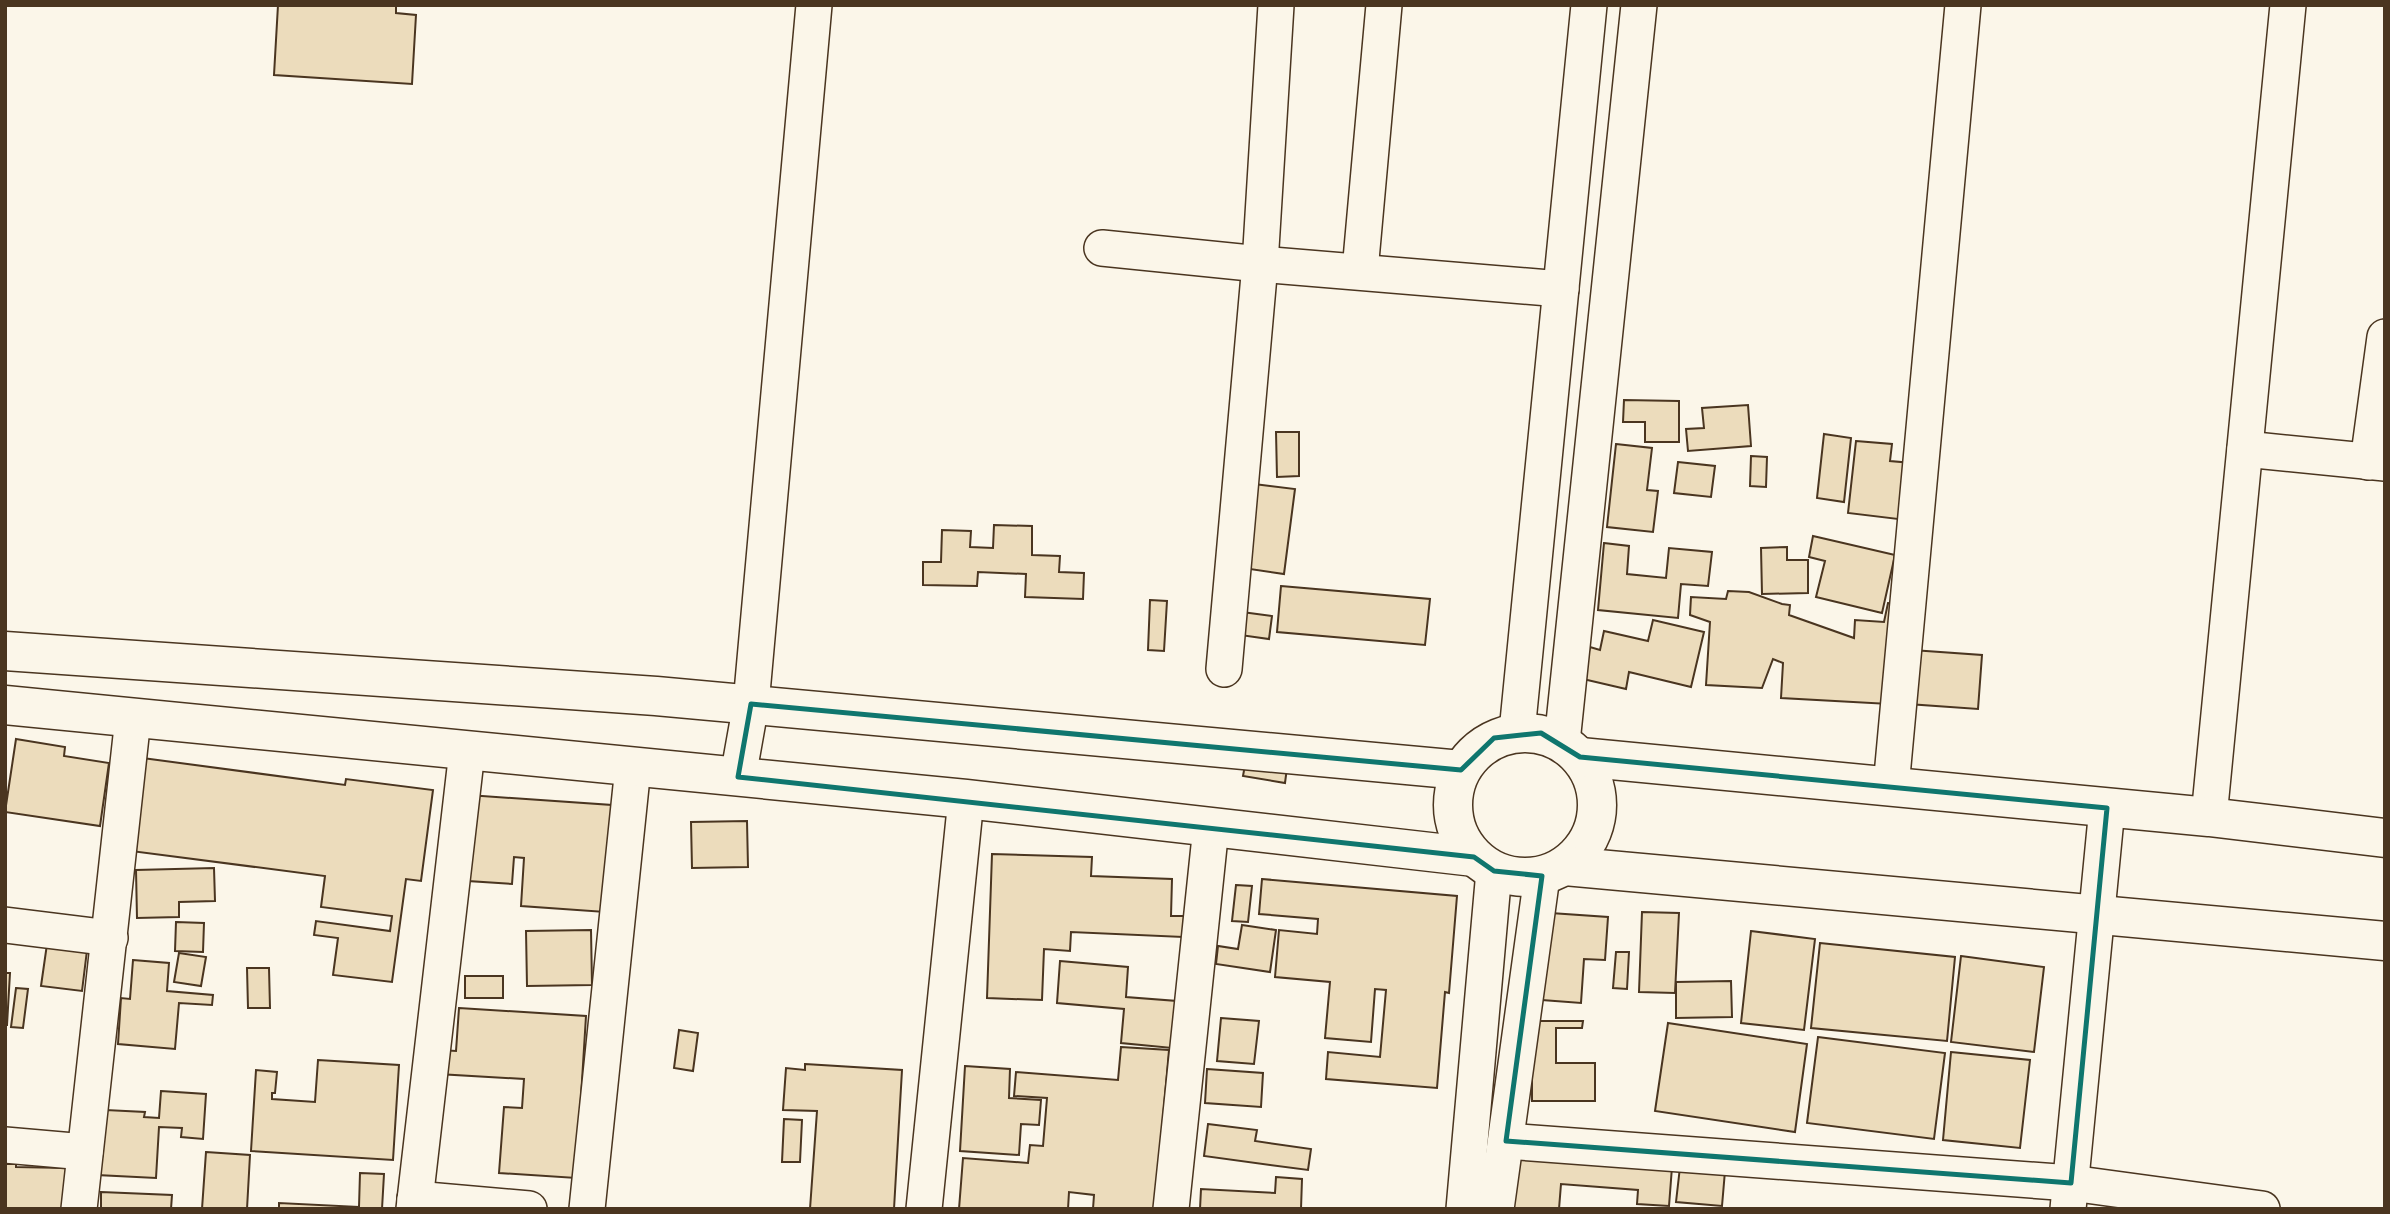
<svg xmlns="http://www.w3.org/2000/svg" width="2390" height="1214" font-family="Arial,sans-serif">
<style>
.building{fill:#ecdcbc;stroke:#4a3520;stroke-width:2}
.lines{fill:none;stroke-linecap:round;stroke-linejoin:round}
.minor-casing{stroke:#4a3520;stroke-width:38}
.major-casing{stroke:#4a3520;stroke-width:41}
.minor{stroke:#fbf6e9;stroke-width:35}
.major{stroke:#fbf6e9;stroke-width:38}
.marked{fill:none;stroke:#0f766e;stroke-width:5;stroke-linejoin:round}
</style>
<rect width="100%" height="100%" fill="#fbf6e9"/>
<g class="building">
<path d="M278 5H396V13L416 15 412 84 274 75Z"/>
<path d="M1624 400 1679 401V442H1645V422H1623Z"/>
<path d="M1748 405 1751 446 1688 451 1686 429 1704 428 1702 408Z"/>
<path d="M1276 432H1299V476L1277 477Z"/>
<path d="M1824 434 1851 438 1844 502 1817 498Z"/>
<path d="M1856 441 1892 444 1890 461 1912 463 1906 520 1848 513Z"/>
<path d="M1616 444 1652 448 1647 490 1658 491 1653 532 1607 527Z"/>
<path d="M1751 456 1767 457 1766 487 1750 486Z"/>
<path d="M1678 462 1715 466 1711 497 1674 493Z"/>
<path d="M1254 484 1295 489 1284 574 1243 568Z"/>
<path d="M994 525 1032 526V555L1060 556 1059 572 1084 573 1083 599 1025 597 1026 574 978 572 977 586 923 585V562H941L942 530 971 531 970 547 993 548Z"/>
<path d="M1813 536 1895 555 1882 613 1816 597 1825 561 1809 557Z"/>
<path d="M1604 543 1629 546 1627 574 1666 578 1669 548 1712 552 1708 586 1681 584 1678 618 1598 610Z"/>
<path d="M1787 547V560H1808V593L1762 594 1761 548Z"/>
<path d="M1281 586 1430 599 1425 645 1277 632Z"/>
<path d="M1728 591 1749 592 1782 604 1790 605 1789 615 1854 638 1855 620 1884 622 1888 603 1905 604 1889 704 1781 698 1783 663 1773 659 1762 688 1706 685 1710 622 1690 615 1691 597 1726 599Z"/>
<path d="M1150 600 1167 601 1164 651 1148 650Z"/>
<path d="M1242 612 1272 616 1269 639 1240 635Z"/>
<path d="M1653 620 1704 632 1691 687 1629 672 1626 689 1583 679 1590 647 1600 650 1604 631 1648 641Z"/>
<path d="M1912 650 1982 655 1978 709 1908 704Z"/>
<path d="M16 739 65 747 64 756 109 763 100 826 5 812Z"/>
<path d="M1247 754 1288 760 1285 783 1243 776Z"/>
<path d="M135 757 345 785 346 779 433 790 421 881 406 879 392 982 333 975 338 938 314 935 316 921 390 931 392 916 321 907 325 876 123 850Z"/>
<path d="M468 795 612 805 605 912 521 906 524 858 514 857 512 884 468 881Z"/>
<path d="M747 821 748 867 692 868 691 822Z"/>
<path d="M992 854 1092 857 1091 876 1172 879 1171 916H1184L1183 937 1071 932 1070 951 1044 949 1042 1000 987 998Z"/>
<path d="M214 868 215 901 179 902V917L137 918 136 870Z"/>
<path d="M1262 879 1457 896 1449 993 1445 992 1437 1088 1326 1079 1328 1052 1380 1057 1386 990 1375 989 1371 1042 1325 1038 1330 982 1275 977 1279 930 1317 934 1318 919 1259 914Z"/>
<path d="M1236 885 1252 886 1248 922 1232 921Z"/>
<path d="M1536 912 1608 917 1605 960 1584 959 1581 1003 1529 999Z"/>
<path d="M1642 912 1679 913 1675 993 1639 992Z"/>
<path d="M176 922 204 923 203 952 175 951Z"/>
<path d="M1242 925 1276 930 1270 972 1216 964 1218 946 1238 949Z"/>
<path d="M591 930 592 985 527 986 526 931Z"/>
<path d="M1751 931 1815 939 1804 1030 1741 1023Z"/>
<path d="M48 937 88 942 82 991 41 986Z"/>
<path d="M1820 943 1955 957 1947 1041 1811 1028Z"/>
<path d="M1616 952H1629L1627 989 1613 988Z"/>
<path d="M179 953 206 957 201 986 174 982Z"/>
<path d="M1961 956 2044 967 2034 1052 1951 1042Z"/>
<path d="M133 960 169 963 167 991 213 995 212 1005 179 1003 175 1049 118 1044 121 998 130 999Z"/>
<path d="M1060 961 1128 967 1126 997 1177 1001 1172 1048 1121 1043 1124 1009 1057 1003Z"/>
<path d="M247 968H269L270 1008H248Z"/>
<path d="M5 973H10L7 1025H5Z"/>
<rect x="465" y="976" width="38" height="22"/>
<path d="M1731 981 1732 1017 1676 1018V982Z"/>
<path d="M16 988 28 989 23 1028 11 1027Z"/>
<path d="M459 1008 586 1016 576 1178 499 1173 504 1107 522 1108 524 1079 438 1074 440 1050 456 1051Z"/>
<path d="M1221 1018 1259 1021 1254 1064 1217 1061Z"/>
<path d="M1532 1021H1583L1582 1028H1556V1063H1595V1101H1532Z"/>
<path d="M1668 1023 1807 1044 1795 1132 1655 1111Z"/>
<path d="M679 1030 698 1033 693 1071 674 1068Z"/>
<path d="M1818 1037 1945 1053 1934 1139 1807 1123Z"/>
<path d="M1121 1047 1169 1050 1155 1209H1093L1094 1195 1069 1192 1068 1209H959L963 1158 1028 1163 1030 1145 1043 1146 1047 1098 1014 1096 1016 1072 1118 1080Z"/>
<path d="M1951 1052 2030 1060 2020 1148 1943 1140Z"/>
<path d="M318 1060 399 1065 393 1160 251 1151 256 1070 277 1072 275 1093H272V1099L315 1102Z"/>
<path d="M805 1064 902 1070 894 1209H810L817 1111 783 1110 786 1068 805 1070Z"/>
<path d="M965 1066 1010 1069 1009 1098 1041 1100 1039 1125 1021 1124 1019 1155 960 1151Z"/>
<path d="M1207 1069 1263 1073 1261 1107 1205 1103Z"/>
<path d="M161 1091 206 1094 203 1139 181 1137 182 1128 159 1127 156 1178 97 1175 106 1110 145 1112 144 1117 159 1118Z"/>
<path d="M784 1119 802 1120 800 1162H782Z"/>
<path d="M1208 1124 1257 1130 1255 1141 1311 1149 1308 1170 1204 1156Z"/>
<path d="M1515 1145 1673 1154 1669 1206 1637 1204 1638 1190 1561 1184 1559 1209H1510Z"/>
<path d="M206 1152 250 1155 247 1209H202Z"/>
<path d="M5 1164H16V1167L68 1168 67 1209H6Z"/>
<path d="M1680 1167 1725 1171 1722 1206 1676 1202Z"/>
<path d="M360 1173 384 1174 382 1209H279V1203L359 1207Z"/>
<path d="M1276 1177 1302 1179 1301 1209H1200L1201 1189 1275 1193Z"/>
<path d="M101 1192 172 1195 171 1209H101Z"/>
</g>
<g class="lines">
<defs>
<g id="minor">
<path d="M1102 248 1260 264 1561 289"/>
<path d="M1360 271 1384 5"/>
<path d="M2245 449 2385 463"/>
<path d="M2368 462 2385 337"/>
<path d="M1224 669 1260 264 1276 5"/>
<path d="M1517 732 1589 5"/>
<path d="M1562 742 1639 5"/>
<path d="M738 777 751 704 814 5"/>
<path d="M1891 787 1963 5"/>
<path d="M2209 817 2288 5"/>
<path d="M5 925 110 938"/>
<path d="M1506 1141 2071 1183 2262 1209"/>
<path d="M5 1145 85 1152"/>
<path d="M415 1199 529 1209"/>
<path d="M79 1209 133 718"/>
<path d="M414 1209 467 751"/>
<path d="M587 1209 633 767"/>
<path d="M924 1209 966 799"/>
<path d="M1171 1209 1211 827"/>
<path d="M1464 1209 1494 871"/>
<path d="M1496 1209 1542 876"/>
<path d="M2068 1209 2107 808"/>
</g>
<g id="major">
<path d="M5 651 656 696 1461 770"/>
<path d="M5 705 966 799 1474 857"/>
<circle cx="1525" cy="805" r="72"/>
<path d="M1580 757 2209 817 2385 838"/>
<path d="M1565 866 2385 941"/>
</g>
</defs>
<use href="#minor" class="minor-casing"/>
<use href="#major" class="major-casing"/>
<use href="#minor" class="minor"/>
<use href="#major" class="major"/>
</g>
<path class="marked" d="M751 704 1461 770 1494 738 1541 733 1580 757 2107 808 2071 1183 1506 1141 1542 876 1494 871 1474 857 738 777Z"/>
<rect width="2390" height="1214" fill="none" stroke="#4a3520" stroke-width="14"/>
</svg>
